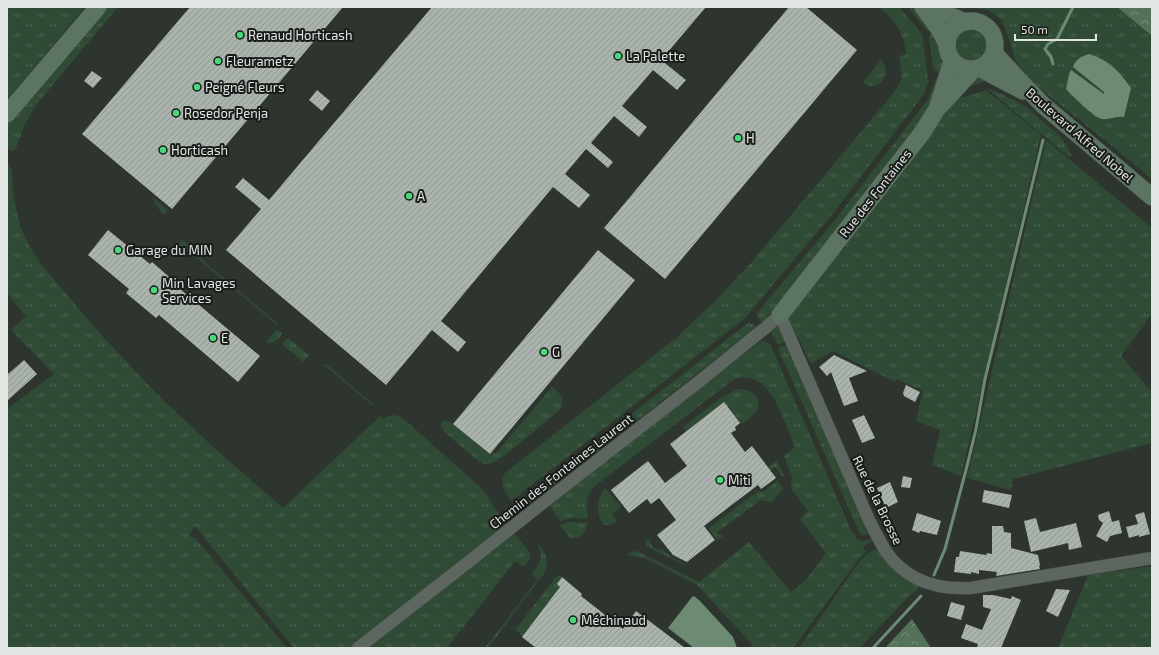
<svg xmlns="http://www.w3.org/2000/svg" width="1159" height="655" font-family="'Exo 2',sans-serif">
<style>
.grass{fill:url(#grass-tufts)}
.forest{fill:url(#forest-crowns)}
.water{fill:#6d8b73}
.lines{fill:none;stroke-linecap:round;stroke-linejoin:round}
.stream{stroke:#6d8b73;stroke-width:3}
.building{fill:url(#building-hatch)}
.street-casing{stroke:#4b514c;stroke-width:13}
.secondary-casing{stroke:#4b514c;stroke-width:18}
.street{stroke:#5e6660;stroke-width:12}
.secondary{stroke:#5c7462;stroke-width:17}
.poi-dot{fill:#48d779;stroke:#191c19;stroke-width:1.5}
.labels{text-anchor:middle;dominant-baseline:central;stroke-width:4;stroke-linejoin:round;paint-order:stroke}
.poi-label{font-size:13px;fill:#e2e6e2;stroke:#191c19;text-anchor:start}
.street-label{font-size:13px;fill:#e2e6e2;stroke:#191c19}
</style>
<defs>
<pattern id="grass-tufts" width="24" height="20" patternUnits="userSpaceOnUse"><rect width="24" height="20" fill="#2f4a35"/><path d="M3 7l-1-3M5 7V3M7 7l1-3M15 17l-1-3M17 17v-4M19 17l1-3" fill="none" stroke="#4d6452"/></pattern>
<pattern id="forest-crowns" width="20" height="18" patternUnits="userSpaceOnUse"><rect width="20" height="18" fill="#54725a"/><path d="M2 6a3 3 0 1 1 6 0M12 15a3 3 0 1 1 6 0" fill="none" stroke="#748d79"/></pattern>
<pattern id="building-hatch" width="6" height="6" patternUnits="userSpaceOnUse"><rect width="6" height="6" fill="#aab3ac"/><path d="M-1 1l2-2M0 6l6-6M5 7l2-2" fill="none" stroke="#909892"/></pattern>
</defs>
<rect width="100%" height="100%" fill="#2e352f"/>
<g class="grass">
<path d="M7 7H85L7 100Z"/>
<path d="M104 7H118L35 106 25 124 16 148 13 151 7 149V121Z"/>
<path d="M879 7H899L922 34 928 79 929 80 924 94 831 216 744 319 511 501C505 491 498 484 505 473L676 338 715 301 750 264 891 96C906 76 902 78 899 56L906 55C904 32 896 21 879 7Z"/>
<path d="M908 7H914L932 28 929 31H927Z"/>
<path d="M954 7H1117L1152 36V179L1117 150 1032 82 1015 60 1010 41 1001 19 988 10 972 8 959 9Z"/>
<circle cx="972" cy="46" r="17"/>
<path d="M932 33 939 41C939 54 943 63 944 75L936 71 933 67 929 37 931 34Z"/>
<path d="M881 60C894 73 878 95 863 82Z"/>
<path d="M986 77 990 80 967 87 976 78Z"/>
<path d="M936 78 942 80 924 118 775 310 762 322 759 319 757 313 834 221 929 98Z"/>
<path d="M986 88 1004 95 1025 106 1061 137 1072 155 1069 157Z"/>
<path d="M986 90 1041 135 961 476 932 465 940 430 916 421 923 391 897 379 895 382 833 351 811 364 798 337 795 338 788 318 836 251 840 253 844 249 875 203 955 100Z"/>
<path d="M1046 140 1152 228V314L1121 356 1152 392V443L1013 479 1011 490 967 478Z"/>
<path d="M7 162 12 170 13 194 20 226 31 249 45 269 104 338 158 395 211 445 283 508 377 419 380 416 383 419C391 413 398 414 406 421L479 486 486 494 492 503 489 505 492 504 508 526 352 648H294L195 526 189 535 196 539 287 648H7V409L54 374 11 330 26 316 7 294Z"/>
<path d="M151 196 168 210 164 215 158 208Z"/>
<path d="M182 240 189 245 193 257 178 245Z"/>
<path d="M193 249 208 265 278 324 277 325 196 257Z"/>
<path d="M748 323H751L757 327 541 495 536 489Z"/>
<path d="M778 325 787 340 778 345 770 331 775 326Z"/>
<path d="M277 329 282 333C280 338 277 341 271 343L266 342Z"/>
<path d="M288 338 309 355 303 362 282 344Z"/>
<path d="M761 341 767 342 771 346 852 532C858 541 862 544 872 538L875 540 863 546 866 552 858 560 793 648H753L751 643 697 585 645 558 627 555 632 551 639 552 699 582 749 542 791 592 805 581 826 553 800 519 808 511 791 489 792 477 784 456 795 447C784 422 770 365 733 380L595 486C585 497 586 504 588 519L572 518 560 521 550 506V504Z"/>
<path d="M788 344 870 533 864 536 860 534 859 532 778 348Z"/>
<path d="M325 363 374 405 373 406 324 365Z"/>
<path d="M552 387C561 394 566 399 560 410L504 456 496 461 489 464H484L478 461 448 435C444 431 438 426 443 421H448L453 424 489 454 496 453Z"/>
<path d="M738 389C750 388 765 398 756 411 753 417 746 420 741 424L724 402 686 431 683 427 722 397Z"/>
<path d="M777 460 784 476 783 477 775 467 771 470 768 468Z"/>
<path d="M778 480 783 489 771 503 761 500 716 533 723 536 717 540 709 528 758 491 763 492Z"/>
<path d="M605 488 621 507 612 514 617 521C595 538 594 497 605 488Z"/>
<path d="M533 491 538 497C531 503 525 508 516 505Z"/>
<path d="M569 522 588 523C586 531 580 540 570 538L560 525Z"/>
<path d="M514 534C518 538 530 550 530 556 531 560 526 564 524 567L515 561 447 648H362Z"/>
<path d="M648 538 653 547 659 550 662 549 673 558 685 564 684 565 648 547 646 545 645 542Z"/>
<path d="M540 545C546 554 549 562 545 572L488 648H485L538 579 532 574C539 564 544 559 538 547Z"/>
<path d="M879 547 920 585 918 589 910 595 860 648H799L860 561 867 554Z"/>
<path d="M1152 566V648H1058L1088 575Z"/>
<path d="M559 575 562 577 557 584 560 587 523 636 515 630 555 578Z"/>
</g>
<g class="forest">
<path d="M1117 7H1152V36Z"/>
<path d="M912 619 931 648H885Z"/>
</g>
<g class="water">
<path d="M1089 54C1109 60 1119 71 1131 88L1124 117C1116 116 1108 120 1102 119 1093 117 1073 96 1066 89L1069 74 1071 70 1104 94V92L1073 67C1076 59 1080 57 1089 54Z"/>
<path d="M694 596 700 601 733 637 737 648H694L668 628 692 597Z"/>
</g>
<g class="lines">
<g class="stream">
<path d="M1053 64 1051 57 1045 49 1048 44 1057 39 1073 7"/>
<path d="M934 575 945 549 967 466 976 429 985 379 1043 140"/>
<path d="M873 648 921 596"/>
</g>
</g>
<g class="building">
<path d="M190 7H343L172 209 82 134Z"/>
<path d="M432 7H706L661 60 686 80 677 90 653 70 622 106 647 127 639 137 614 116 591 143 613 162 608 168 586 149 565 174 590 195 579 208 553 187 441 321 466 342 458 352 432 330 386 385 226 250 261 209 235 187 243 178 269 200Z"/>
<path d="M789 7H806L857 50 665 279 604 228Z"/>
<path d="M92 71 102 78 93 88 84 81Z"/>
<path d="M317 90 330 101 322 111 309 100Z"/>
<path d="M108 230 150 264 152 262 182 288 180 289 260 356 238 382 159 315 156 318 126 293 129 289 88 255Z"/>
<path d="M598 250 635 280 490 454 453 424Z"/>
<path d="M834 355 867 371 849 378 858 401 844 406 831 372 827 376 819 367Z"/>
<path d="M24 360 37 374 7 401V375Z"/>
<path d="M906 385 920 392 915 402 904 396 903 393Z"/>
<path d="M724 402 740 423 735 427 736 430 731 433 745 452 752 446 776 478 761 489 758 485 704 526 715 540 687 562 673 555 657 535 676 520 659 498 651 504 647 499 629 513 611 490 648 461 665 483 687 466 670 444Z"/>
<path d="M864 415 875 438 862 443 852 420Z"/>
<path d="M903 476 912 478 910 488 901 487Z"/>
<path d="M890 482 898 502 886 508 877 488Z"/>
<path d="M984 490 1012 495 1009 508 982 502Z"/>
<path d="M1109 511 1112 522 1119 520 1122 533 1110 536 1107 542 1096 536 1103 523 1099 520 1098 515Z"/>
<path d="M1144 512 1150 534 1139 537V535L1129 538 1126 527 1138 524 1135 515Z"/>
<path d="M917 513 941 521 937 535 920 531 919 533 912 530Z"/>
<path d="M1036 518 1040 532 1076 523 1082 547 1069 550 1068 543 1031 552 1024 521Z"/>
<path d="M992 526H1003L1004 532 1011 533V548L1038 555 1040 565 1039 566 1040 569 996 576 997 572 979 570V574L971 572V574L954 572 956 557H959L960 551 986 555 987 553 992 554Z"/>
<path d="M562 577 582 594 581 596 623 629 636 611 685 648H536L522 637 560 587 557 584Z"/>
<path d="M1056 589 1070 590 1058 617 1046 611Z"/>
<path d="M983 595H993L1011 599 1012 596 1021 600 1001 648H977L978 644 961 638 966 624 982 630 991 609 983 607Z"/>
<path d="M951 602 965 606 961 620 947 616Z"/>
</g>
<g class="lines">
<defs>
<path id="street" d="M358 648 462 567 544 502 701 380 764 329 780 315 869 520C874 530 879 540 885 550 905 580 936 590 971 588L1152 558"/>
<g id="secondary">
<path d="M923 7 939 29 947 44"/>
<path d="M930 7 965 22"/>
<circle cx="971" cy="45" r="24"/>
<path d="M994 53 1020 81 1043 105 1152 197"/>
<path d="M979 68 1023 91"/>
<path d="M941 105 973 70"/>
<path d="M7 114 98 7"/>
<path d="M780 315 922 133 937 109 952 61"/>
</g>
</defs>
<use href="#street" class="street-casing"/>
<use href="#secondary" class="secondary-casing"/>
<use href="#street" class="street"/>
<use href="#secondary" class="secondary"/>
</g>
<g class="poi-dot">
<circle cx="240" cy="35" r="4"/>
<circle cx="618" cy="56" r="4"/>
<circle cx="218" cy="61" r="4"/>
<circle cx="197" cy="87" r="4"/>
<circle cx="176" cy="113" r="4"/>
<circle cx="738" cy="138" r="4"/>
<circle cx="163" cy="150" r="4"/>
<circle cx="409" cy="196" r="4"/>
<circle cx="118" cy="250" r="4"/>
<circle cx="154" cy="290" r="4"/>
<circle cx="213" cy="338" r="4"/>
<circle cx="544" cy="352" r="4"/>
<circle cx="720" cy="480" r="4"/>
<circle cx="573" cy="620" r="4"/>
</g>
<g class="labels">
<g class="poi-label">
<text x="248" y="35">Renaud Horticash</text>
<text x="626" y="56">La Palette</text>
<text x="226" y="61">Fleurametz</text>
<text x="205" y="87">Peigné Fleurs</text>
<text x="184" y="113">Rosedor Penja</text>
<text x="746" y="138">H</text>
<text x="171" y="150">Horticash</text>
<text x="417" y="196">A</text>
<text x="126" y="250">Garage du MIN</text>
<text x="162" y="283">Min Lavages<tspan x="162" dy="15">Services</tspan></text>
<text x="221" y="338">E</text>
<text x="552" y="352">G</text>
<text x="728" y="480">Miti</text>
<text x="581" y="620">Méchinaud</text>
</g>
<g class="street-label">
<text transform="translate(1080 135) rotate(41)">Boulevard Alfred Nobel</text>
<text transform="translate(875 193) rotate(-52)">Rue des Fontaines</text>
<text transform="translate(561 471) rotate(-38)">Chemin des Fontaines Laurent</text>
<text transform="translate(878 500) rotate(64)">Rue de la Brosse</text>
</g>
</g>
<rect width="1159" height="655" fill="none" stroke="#e2e6e2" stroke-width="16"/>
<path d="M1015 34v6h81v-6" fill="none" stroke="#e2e6e2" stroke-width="2"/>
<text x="1021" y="34" font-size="12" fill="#e2e6e2" stroke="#191c19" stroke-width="3" paint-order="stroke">50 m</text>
</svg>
